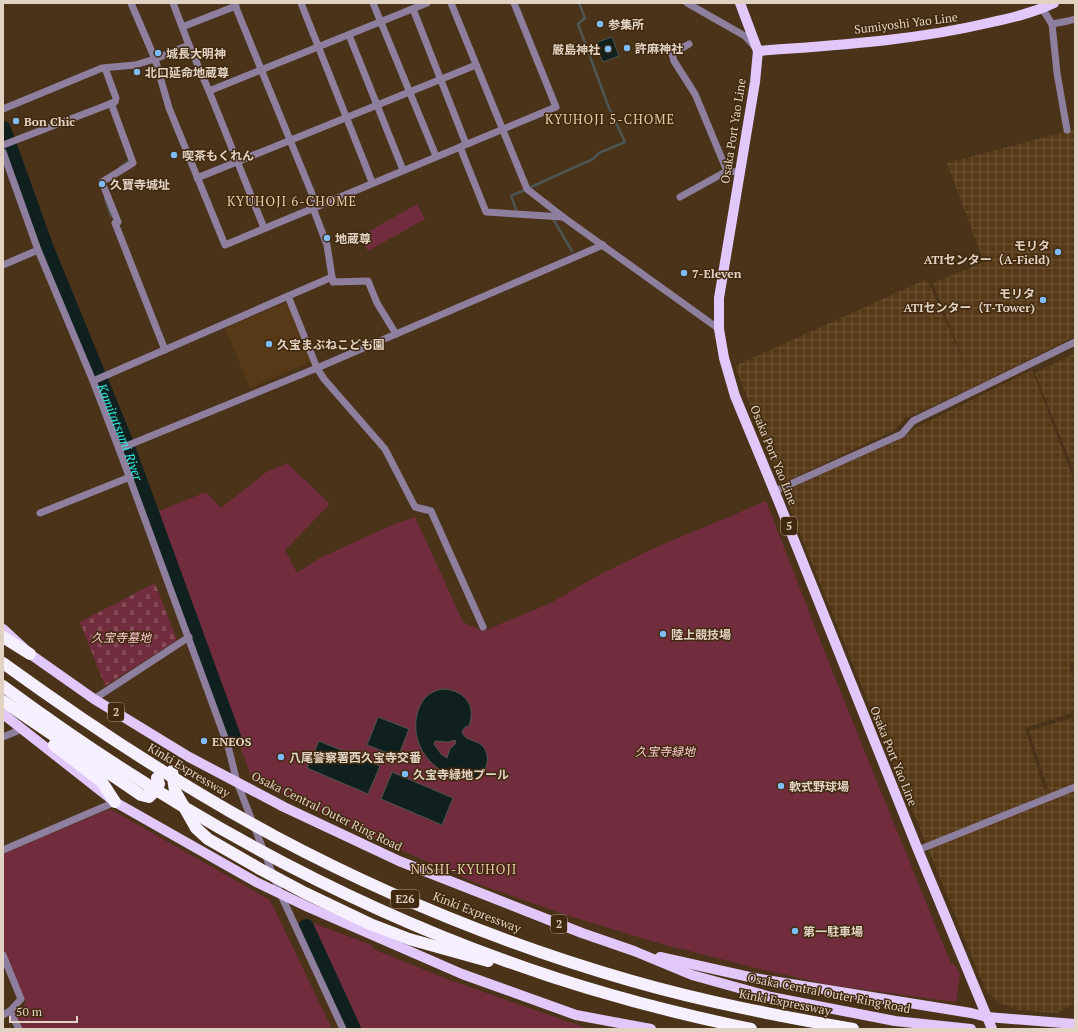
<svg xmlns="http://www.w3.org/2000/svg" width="1078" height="1032" font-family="'PT Serif','Noto Sans JP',serif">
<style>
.built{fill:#563a18}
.industrial{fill:url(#industrial-grid)}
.cemetery{fill:url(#cemetery-stones)}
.green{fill:#712d3d}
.water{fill:#10201f;stroke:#4f5550;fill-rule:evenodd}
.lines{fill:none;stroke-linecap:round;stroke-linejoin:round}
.stream{stroke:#4f5550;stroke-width:2.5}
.river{stroke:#10201f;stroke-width:16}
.minor{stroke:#8f7f9e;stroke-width:7}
.major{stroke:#e2c7fa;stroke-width:10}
.highway{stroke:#f6effe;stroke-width:12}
.poi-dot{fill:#7ebdf9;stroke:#40290e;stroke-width:1.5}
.labels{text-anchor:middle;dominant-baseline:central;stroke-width:3;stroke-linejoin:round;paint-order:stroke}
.shield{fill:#40290e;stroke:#b19f8d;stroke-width:1}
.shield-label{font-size:11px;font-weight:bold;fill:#e1d2c3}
.street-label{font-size:12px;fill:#e1d2c3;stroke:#40290e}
.poi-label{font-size:12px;font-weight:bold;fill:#e1d2c3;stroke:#40290e;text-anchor:start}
.park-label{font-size:12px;font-style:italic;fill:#fdccd3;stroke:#40290e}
.neighbourhood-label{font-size:13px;letter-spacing:1px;fill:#e5c9aa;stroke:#40290e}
.water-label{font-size:13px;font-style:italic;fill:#2eebe0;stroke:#40290e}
</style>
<defs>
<pattern id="industrial-grid" width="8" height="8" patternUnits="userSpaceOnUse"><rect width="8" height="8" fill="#563a18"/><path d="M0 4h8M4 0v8" fill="none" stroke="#6e5638"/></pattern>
<pattern id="cemetery-stones" width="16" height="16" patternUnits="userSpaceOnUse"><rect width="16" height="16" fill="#712d3d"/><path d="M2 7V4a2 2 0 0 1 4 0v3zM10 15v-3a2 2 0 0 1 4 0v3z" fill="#854b57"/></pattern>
</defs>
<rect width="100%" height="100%" fill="#4a3319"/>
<path class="built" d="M287 302 312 361 250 388 225 328Z"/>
<g class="industrial">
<path d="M1075 129V336L974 387 904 419 895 430 781 484 735 366 927 279 967 369 933 283 984 262 947 163Z"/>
<path d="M1075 353V473L1035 373Z"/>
<path d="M1032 370 1075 484V661L1069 664 1075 682V712L1025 728 1044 790 1048 788 1029 731 1075 717V1003L1057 1013 1019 1010 999 1003 986 991 783 492 906 436 913 429Z"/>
</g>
<path class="cemetery" d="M155 583 177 640 105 686 80 622Z"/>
<g class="green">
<path d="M417 204 425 219 368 251 359 237Z"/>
<path d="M287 463 330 504 285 550 297 573 318 559 394 524 415 517 463 622 483 631 549 604 595 577 650 550 766 501 829 663 951 964 955 965 960 974 956 1002 830 985 768 971 658 943 563 914 476 883 385 843 296 801 251 776 154 513 206 492 221 508 265 473Z"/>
<path d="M107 810H112L270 900 332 1029H22L14 1013 26 1003 3 947V854Z"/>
<path d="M315 924 372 945 373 949 447 979 589 1029H355L308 928Z"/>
</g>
<g class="water">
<path d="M612 37 619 56 603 62 595 43Z"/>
<path d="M441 689C463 689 477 704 469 726L465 727 462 732C466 744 483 737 487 755 488 759 487 764 486 767 481 777 473 780 463 778 432 774 410 745 417 714 421 700 427 693 441 689ZM455 740 456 743 450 749 447 758 441 754 434 744 435 741 448 742Z"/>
<path d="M378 717 409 729 398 757 367 745Z"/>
<path d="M319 741 380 766 368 794 307 768Z"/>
<path d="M392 772 453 798 442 825 381 799Z"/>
</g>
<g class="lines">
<g class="stream">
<path d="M120 167 129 161"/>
<path d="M105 198 111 216"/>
<path d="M517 212 511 196 593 159 599 153 625 142 609 108 578 24 585 18 579 3"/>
<path d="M552 217 572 251"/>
</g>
<g class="river">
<path id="s1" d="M3 129 45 246 124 439 233 737"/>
<path d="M306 927 353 1029"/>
</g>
<g class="minor">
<path d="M131 3 155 59 169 108 225 245 556 107 514 3"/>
<path d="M173 3 189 45"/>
<path d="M234 3 317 206"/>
<path d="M301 3 372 182"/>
<path d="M373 3 436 156"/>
<path d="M451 3 527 189 563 217 719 329"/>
<path d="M687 3 745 36 754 46"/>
<path d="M413 9 466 144"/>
<path d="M1041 9 1045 13 1052 24 1068 21 1075 19"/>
<path d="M1052 24 1057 73 1067 130"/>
<path d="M182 27 236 6"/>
<path d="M349 35 403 170"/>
<path d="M689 44 672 54 674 61 695 94 727 171 740 172"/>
<path d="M209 91 264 228"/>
<path d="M111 103 133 163 102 182 118 222 115 223 165 350"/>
<path d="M3 109 102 68 135 65 155 59 189 45 209 91 427 3"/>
<path d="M3 145 115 102 116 98 105 68"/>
<path d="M460 147 486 212 563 217"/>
<path d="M3 152 38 250 93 381 119 449 228 746 237 782 280 893 343 1029"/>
<path d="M197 178 476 65"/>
<path d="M680 197 727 171"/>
<path d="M3 265 38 250"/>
<path d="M332 277 333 282 368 281 377 303 396 334"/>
<path d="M288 296 317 368 324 379 385 449 415 507 431 511 483 627"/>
<path d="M93 381 332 277 327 245 313 208"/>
<path d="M119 449 317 368 603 245"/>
<path d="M775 491 902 434 913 421 1075 342"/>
<path d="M40 513 130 477"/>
<path d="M94 699 189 637"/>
<path d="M3 737 22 729"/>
<path d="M3 850 115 802"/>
<path d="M918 850 1075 787"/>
<path d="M3 955 21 999 10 1011 3 1015"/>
<path d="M10 1011 19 1029"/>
</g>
<g class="major">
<path d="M740 3 758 51 755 82 719 298V329L724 358 735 396 778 500 918 850 992 1029"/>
<path d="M758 51C835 45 912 41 988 23 1011 18 1033 13 1054 3"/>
<path d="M3 629 30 654 94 699 189 757 284 807 399 861 582 933 634 951 692 975 771 997 895 1021 971 1029"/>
<path d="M3 714 115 802 256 882 308 907 462 974 576 1015 651 1029"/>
<path d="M660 957 754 978 971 1013 987 1017 1075 1024"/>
</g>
<g class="highway">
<path d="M3 637 30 654"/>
<path d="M3 663C90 726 181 786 276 837 389 897 510 946 632 981 705 1002 779 1016 853 1029"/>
<path d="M3 686C157 800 326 896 506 961 585 990 668 1012 751 1029"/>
<path d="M3 701 141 795 149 797 157 789 159 784 157 778"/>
<path d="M54 745 102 782 115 802"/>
<path d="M172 771 175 791 196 828 208 839 260 869 305 893 370 924 409 939 488 961"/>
</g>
</g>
<g class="poi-dot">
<circle cx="600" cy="24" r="4"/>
<circle cx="627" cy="48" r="4"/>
<circle cx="608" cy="49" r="4"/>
<circle cx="158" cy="53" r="4"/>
<circle cx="137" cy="72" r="4"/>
<circle cx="16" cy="121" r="4"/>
<circle cx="174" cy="155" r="4"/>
<circle cx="102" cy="184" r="4"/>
<circle cx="327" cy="238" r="4"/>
<circle cx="1058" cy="252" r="4"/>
<circle cx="684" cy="273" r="4"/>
<circle cx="1043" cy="300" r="4"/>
<circle cx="269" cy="344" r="4"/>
<circle cx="663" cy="634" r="4"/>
<circle cx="204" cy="741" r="4"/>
<circle cx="281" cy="757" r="4"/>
<circle cx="405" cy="774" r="4"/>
<circle cx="781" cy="786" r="4"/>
<circle cx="795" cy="931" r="4"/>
</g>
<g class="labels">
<g class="shield">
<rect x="781" y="517" width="16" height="18" rx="3"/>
<rect x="108" y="703" width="16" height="18" rx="3"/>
<rect x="391" y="890" width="28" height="18" rx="3"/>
<rect x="551" y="915" width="16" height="18" rx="3"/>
</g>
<g class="shield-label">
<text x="789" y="526">5</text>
<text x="116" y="712">2</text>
<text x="405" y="899">E26</text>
<text x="559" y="924">2</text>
</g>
<g class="street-label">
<text transform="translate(906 23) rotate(-7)">Sumiyoshi Yao Line</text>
<text transform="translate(733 131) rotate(-81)">Osaka Port Yao Line</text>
<text transform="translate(774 455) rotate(68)">Osaka Port Yao Line</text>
<text transform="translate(894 756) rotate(68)">Osaka Port Yao Line</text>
<text transform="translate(189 770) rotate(31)">Kinki Expressway</text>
<text transform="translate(327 811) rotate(26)">Osaka Central Outer Ring Road</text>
<text transform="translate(477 912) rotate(21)">Kinki Expressway</text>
<text transform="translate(829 993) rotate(11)">Osaka Central Outer Ring Road</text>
<text transform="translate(785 1002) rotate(11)">Kinki Expressway</text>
</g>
<g class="poi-label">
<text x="608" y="24">参集所</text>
<text x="635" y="48">許麻神社</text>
<text x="600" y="49" text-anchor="end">厳島神社</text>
<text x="166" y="53">城長大明神</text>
<text x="145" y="72">北口延命地蔵尊</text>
<text x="24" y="121">Bon Chic</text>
<text x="182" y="155">喫茶もくれん</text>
<text x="110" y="184">久寶寺城址</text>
<text x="335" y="238">地蔵尊</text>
<text x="1050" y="245" text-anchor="end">モリタ<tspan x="1050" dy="14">ATIセンター（A-Field)</tspan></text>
<text x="692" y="273">7-Eleven</text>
<text x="1035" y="293" text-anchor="end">モリタ<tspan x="1035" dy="14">ATIセンター（T-Tower)</tspan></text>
<text x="277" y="344">久宝まぶねこども園</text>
<text x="671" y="634">陸上競技場</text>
<text x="212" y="741">ENEOS</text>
<text x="289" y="757">八尾警察署西久宝寺交番</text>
<text x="413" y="774">久宝寺緑地プール</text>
<text x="789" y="786">軟式野球場</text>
<text x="803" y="931">第一駐車場</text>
</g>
<g class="park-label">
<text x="121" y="637">久宝寺墓地</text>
<text x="665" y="751">久宝寺緑地</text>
</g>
<g class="neighbourhood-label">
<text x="610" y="119">KYUHOJI 5-CHOME</text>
<text x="292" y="201">KYUHOJI 6-CHOME</text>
<text x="464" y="869">NISHI-KYUHOJI</text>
</g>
<g class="water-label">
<text stroke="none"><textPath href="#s1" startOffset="325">Kamitatsumi River</textPath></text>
</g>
</g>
<rect width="1078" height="1032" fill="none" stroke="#e1d2c3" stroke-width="8"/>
<path d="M10 1016v6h67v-6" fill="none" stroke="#e1d2c3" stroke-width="2"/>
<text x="16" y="1016" font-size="12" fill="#e1d2c3" stroke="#40290e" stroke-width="3" paint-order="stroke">50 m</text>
</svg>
